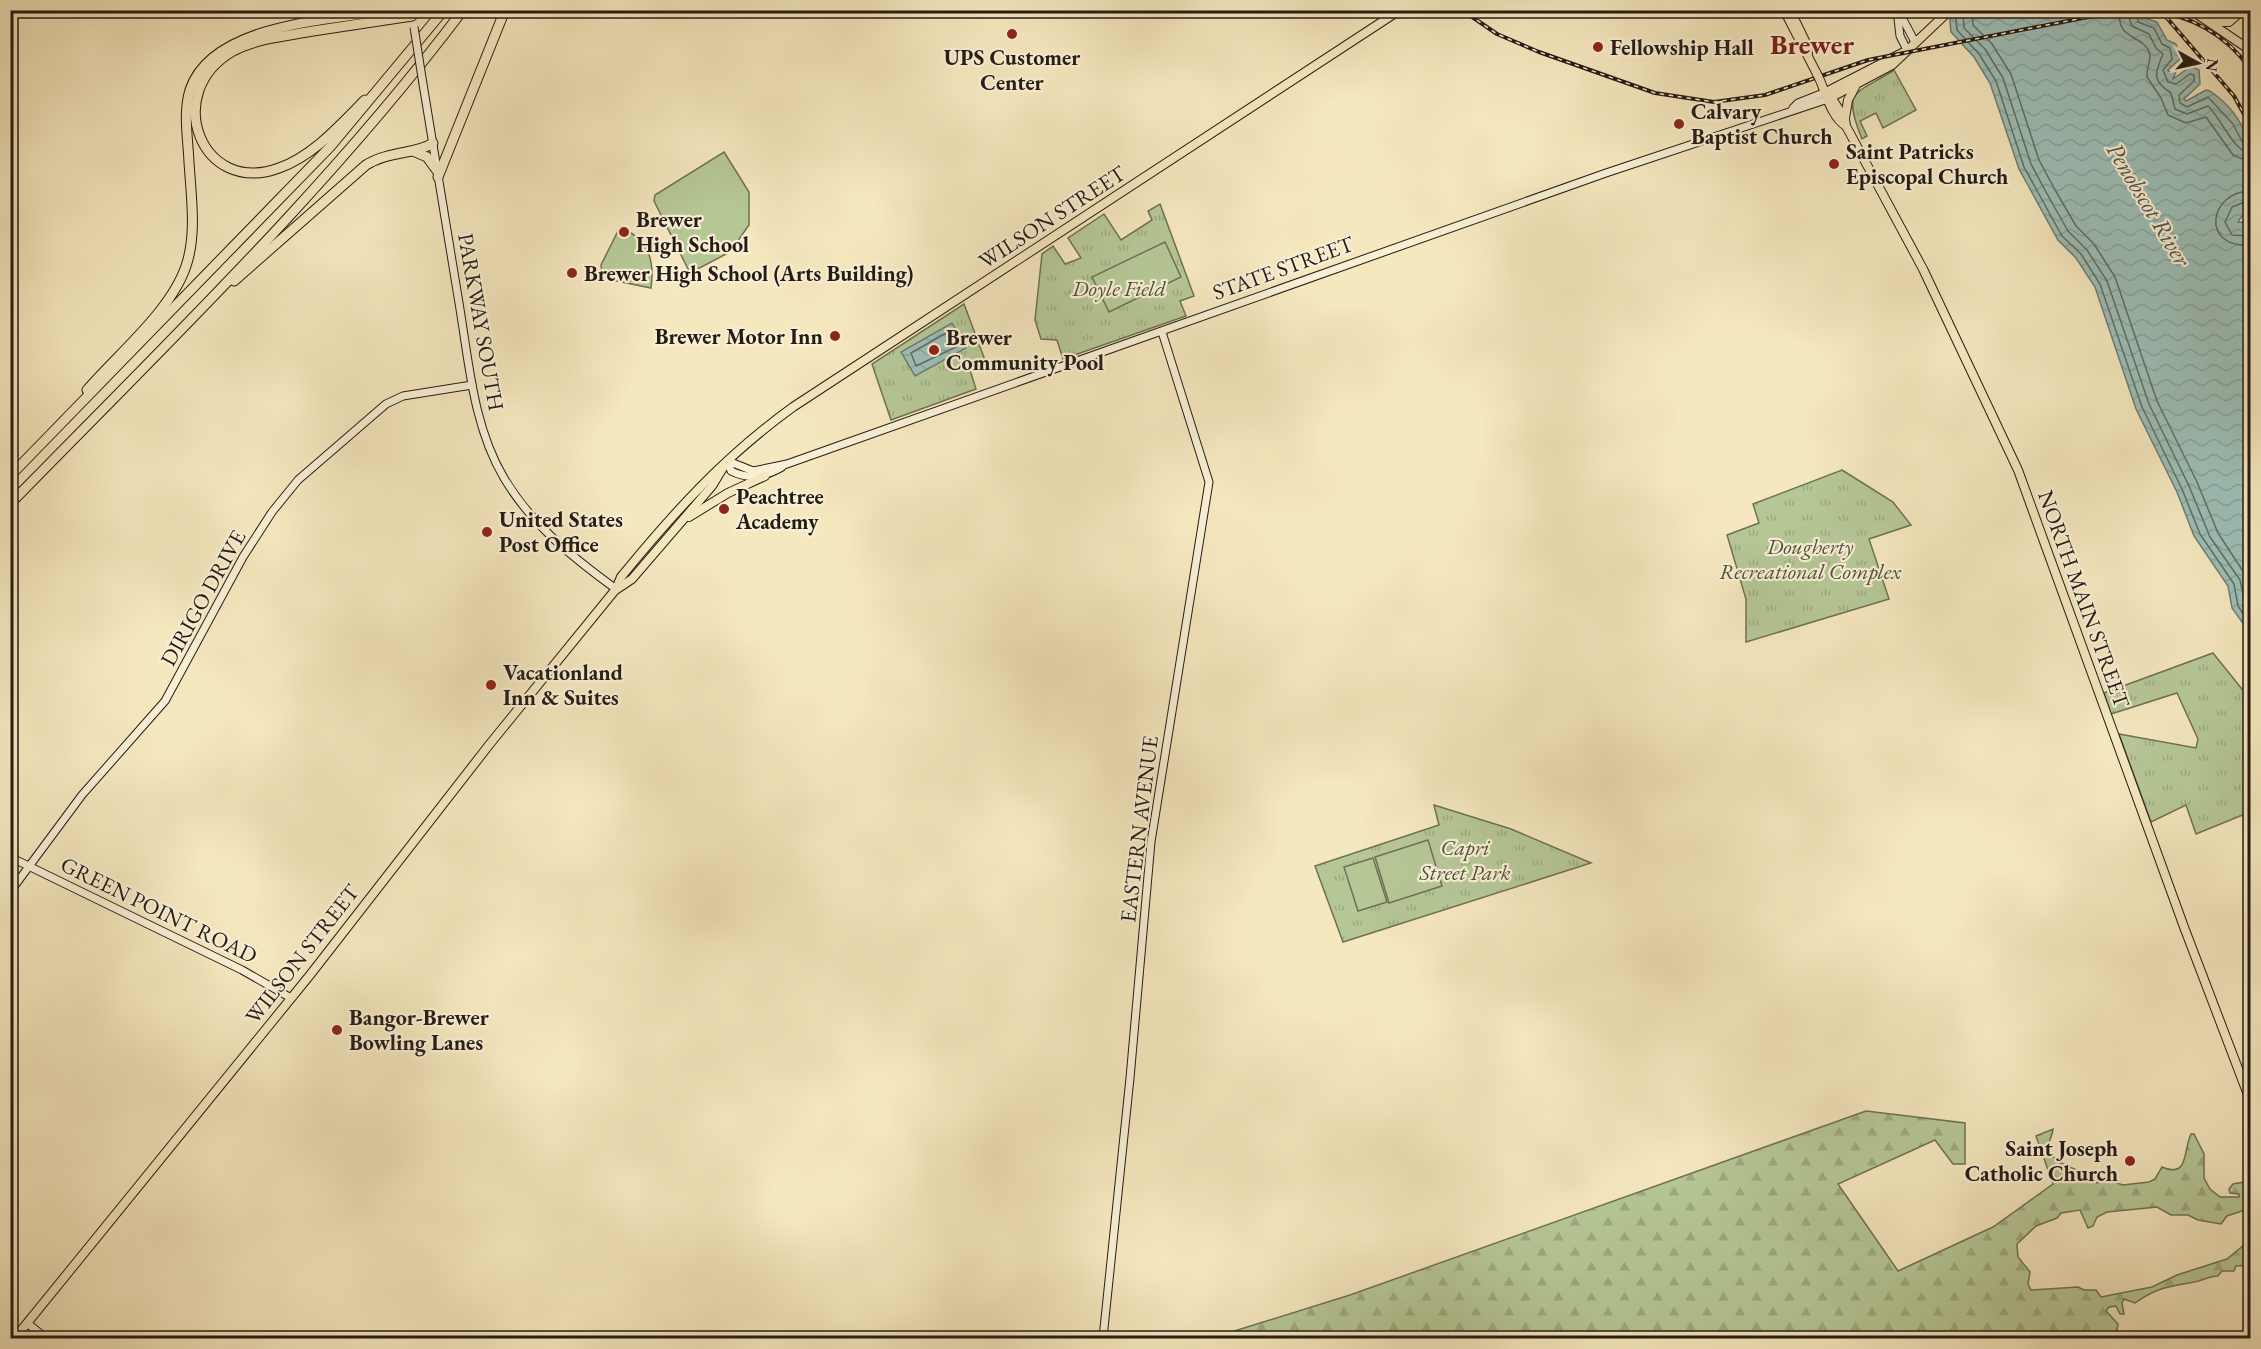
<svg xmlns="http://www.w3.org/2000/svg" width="2261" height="1349" font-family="'EB Garamond',serif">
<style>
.forest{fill:url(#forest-firs);stroke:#6e7155;stroke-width:1.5}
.park{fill:url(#park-tufts);stroke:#6e7155;stroke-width:1.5}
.pitch{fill:#b6c796;stroke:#6e7155;stroke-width:1.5}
.water{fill:url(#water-waves);stroke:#6d7d76;stroke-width:1.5}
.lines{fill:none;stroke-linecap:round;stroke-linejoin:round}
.shore{stroke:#616d66;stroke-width:1.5}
.secondary-casing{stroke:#251b14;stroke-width:9}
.primary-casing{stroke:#251b14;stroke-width:10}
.highway-casing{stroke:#251b14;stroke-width:11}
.secondary{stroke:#f8efd5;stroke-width:7}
.primary{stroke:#f5e7be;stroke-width:8}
.highway{stroke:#f5e7be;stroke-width:9}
.rail-casing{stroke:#251b14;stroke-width:4}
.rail{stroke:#f8efd5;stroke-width:1.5;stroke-dasharray:4.5;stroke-linecap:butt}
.secondary-bridge-casing{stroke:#251b14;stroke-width:9;stroke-linecap:butt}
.primary-bridge-casing{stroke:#251b14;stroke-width:10;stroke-linecap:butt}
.secondary-bridge{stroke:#f8efd5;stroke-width:7}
.primary-bridge{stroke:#f5e7be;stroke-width:8}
.poi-dot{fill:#8f2418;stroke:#f8efd5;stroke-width:2}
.labels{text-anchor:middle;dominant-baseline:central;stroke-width:4.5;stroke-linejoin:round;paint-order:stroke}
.poi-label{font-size:22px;font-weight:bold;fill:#251b14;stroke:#f8efd5;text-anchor:start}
.street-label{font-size:22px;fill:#251b14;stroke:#f8efd5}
.park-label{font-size:22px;font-style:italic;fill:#504f3b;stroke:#f8efd5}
.water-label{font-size:24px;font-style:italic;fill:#4f544d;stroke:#f8efd5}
.district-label{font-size:28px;font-weight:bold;fill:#7a1f14;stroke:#f8efd5}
</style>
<defs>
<pattern id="forest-firs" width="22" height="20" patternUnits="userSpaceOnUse" patternTransform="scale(1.5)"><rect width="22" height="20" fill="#b6c796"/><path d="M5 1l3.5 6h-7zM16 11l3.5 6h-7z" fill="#9caa80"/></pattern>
<pattern id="park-tufts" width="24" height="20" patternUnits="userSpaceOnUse" patternTransform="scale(1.5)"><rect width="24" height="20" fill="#b6c796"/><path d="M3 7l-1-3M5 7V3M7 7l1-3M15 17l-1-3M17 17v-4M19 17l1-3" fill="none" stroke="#9caa80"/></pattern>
<pattern id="water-waves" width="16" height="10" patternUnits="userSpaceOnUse" patternTransform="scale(1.5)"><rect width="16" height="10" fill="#9dbfb7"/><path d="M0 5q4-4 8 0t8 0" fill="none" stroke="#87a49c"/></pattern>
</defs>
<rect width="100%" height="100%" fill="#f5e7be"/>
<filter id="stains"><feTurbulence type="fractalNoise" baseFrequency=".00333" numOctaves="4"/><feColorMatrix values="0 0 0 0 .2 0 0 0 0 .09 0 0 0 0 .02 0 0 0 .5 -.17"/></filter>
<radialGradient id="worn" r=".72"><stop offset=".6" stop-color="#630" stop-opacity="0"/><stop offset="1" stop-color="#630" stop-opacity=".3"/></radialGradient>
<path class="forest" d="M1866 1111 1965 1123V1164H1953L1935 1140 1838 1184 1898 1271 1993 1227 2053 1184 2036 1136 2053 1129C2053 1134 2050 1138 2049 1143 2048 1170 2087 1166 2097 1183L2108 1180 2123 1185 2149 1182 2155 1179 2162 1167C2189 1179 2183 1151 2191 1134H2194L2204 1154V1178L2210 1189 2220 1197H2239V1194L2230 1193 2229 1189 2233 1184 2244 1182 2246 1177 2250 1178V1198L2245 1210 2227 1216 2221 1224 2198 1220 2188 1215H2171L2157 1207 2107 1212 2097 1217 2093 1226 2088 1228 2080 1210 2061 1213 2057 1218 2036 1226 2017 1244 2018 1257 2030 1272 2028 1284 2031 1290 2078 1287 2084 1290H2096L2101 1297 2152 1287 2177 1275 2227 1259 2250 1240V1265L2236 1266 2234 1271H2222L2218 1276C2208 1276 2203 1281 2194 1282 2169 1287 2157 1287 2135 1303L2124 1299 2122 1303 2124 1314H2120L2116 1306 2109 1307 2106 1311 2118 1324 2116 1338H1212L1350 1295Z"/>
<g class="park">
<path d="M1894 70 1916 110 1883 128 1876 113 1860 121 1867 136 1862 139C1842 88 1854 96 1894 70Z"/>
<path d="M1160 204 1194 296 1180 301 1186 316 1063 359 1057 340 1041 339 1035 320 1042 254 1053 246 1065 264 1081 258 1068 238 1104 214 1121 240 1152 220 1148 211Z"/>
<path d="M964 304 985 360 969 367 976 389 891 420 872 364Z"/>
<path d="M1842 470 1893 502 1911 525 1869 539 1889 599 1746 642V599L1727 535 1759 523 1753 504Z"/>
<path d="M2213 653 2250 699V812L2196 834 2186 805 2151 822 2119 734 2196 748 2198 739 2177 693 2111 714 2104 693Z"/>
<path d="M1434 805 1511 829 1591 863 1343 942 1315 866 1439 825Z"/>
</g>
<g class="pitch">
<path d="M724 152 749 192V225L730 252 690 273 654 201 655 195Z"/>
<path d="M620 227C648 239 655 259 651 288L612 280 602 273 601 265Z"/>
<path d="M1165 242 1181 277 1109 312 1092 277Z"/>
<path d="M1428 840 1442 886 1389 903 1375 857Z"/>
<path d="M1373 858 1387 902 1358 911 1344 867Z"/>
</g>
<g class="water">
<path d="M1949 11H2142V17L2157 22 2167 40 2176 44 2180 59 2168 70 2170 73 2177 69 2173 79 2191 66 2199 70 2200 84 2184 99 2186 101 2206 90 2210 91C2258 124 2250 161 2250 212L2241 217 2238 222 2250 223V633L2232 608 2228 586 2194 536 2177 492 2136 409 2095 287 2076 258 2058 240 2019 169 1990 83 1974 57 1951 32Z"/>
<path d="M952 323 966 348 915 376 901 352Z"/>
</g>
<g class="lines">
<g class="shore">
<path d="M1955 10 1957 30 1979 54 1996 81 2024 167 2040 196 2062 236 2081 254 2100 284 2142 407 2182 489 2200 534 2234 584 2238 606 2250 624"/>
<path d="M1963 10 1964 28 1985 49 2003 78 2031 164 2046 192 2068 231 2087 250 2107 281 2149 404 2189 486 2210 537 2240 580 2245 603 2250 612"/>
<path d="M1972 10 1973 25 1992 44 2011 74 2039 160 2054 188 2076 226 2094 244 2115 277 2157 401 2197 482 2218 533 2250 582"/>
<path d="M2120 10C2115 41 2144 34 2150 54 2151 60 2146 69 2147 77L2161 98 2168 115 2186 123 2206 117 2233 155 2250 162"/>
<path d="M2130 10 2129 18 2132 26 2149 34 2156 48 2163 54C2156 71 2150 80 2171 93L2175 109 2187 114 2208 106C2221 118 2234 152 2250 153"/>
<path d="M2138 10V22L2154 28 2162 44 2170 48 2172 59 2163 70 2168 82 2176 84 2190 74 2194 75V81L2179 95 2180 103 2187 107 2208 97 2233 124 2243 143 2250 145"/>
<path d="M2250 191C2209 192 2200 248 2250 245"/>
<path d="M2250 200 2232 207 2225 222 2232 235 2250 236"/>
<path d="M948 332 956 343V347L916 366 911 353Z"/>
</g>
<defs>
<g id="secondary">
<path d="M1897 10 1900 36 1907 50"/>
<path d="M1898 10 1915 42"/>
<path d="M423 84C435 157 447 230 459 303 469 362 473 426 504 478 532 525 572 557 616 589"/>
<path d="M1793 108 1798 103 1826 92"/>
<path d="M728 461 753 471 787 464 1606 173 1828 99"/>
<path d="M728 461 731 471C749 480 765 477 782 467"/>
<path d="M10 857 242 970 291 998"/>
<path d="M10 892 82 795 165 701 243 557 272 512 298 480 386 404 403 396 472 385"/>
<path d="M27 1323 46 1338"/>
<path d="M1103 1338 1130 1078 1151 842 1209 482 1162 332"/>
</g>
<g id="primary">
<path d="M1784 10 1817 74"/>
<path d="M1790 10 1806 43 1808 54"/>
<path d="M2191 10 2250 50"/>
<path d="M2212 22H2229L2243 10"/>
<path d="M1819 78C1826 93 1831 117 1846 126L1923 269 2018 470 2184 927 2250 1100"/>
<path d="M1826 92 1902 53"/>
<path d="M1829 94 1845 119 1846 126"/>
<path d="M1828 99 1892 65 1950 10"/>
<path d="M1845 118 1848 100 1855 87"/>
<path d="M689 517 728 493 765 476"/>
<path d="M617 589 632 579 712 486 723 468"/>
<path d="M15 1338 310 975 489 745 616 589 621 577C675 511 724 457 793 407L1400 10"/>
</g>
<g id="highway">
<path d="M365 100C340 125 313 156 279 168 201 197 161 92 233 51 258 38 286 36 313 31 346 26 379 21 412 16"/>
<path d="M413 151 427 157 438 172"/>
<path d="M438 177 505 10"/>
<path d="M234 281 366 165C388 151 417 154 433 143"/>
<path d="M87 390C118 354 171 311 186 266 197 234 191 196 189 162 188 139 183 112 190 90 212 23 333 20 392 10"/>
<path d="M10 476 330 147 444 10"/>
<path d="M10 504C166 344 328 189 463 10"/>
</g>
</defs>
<use href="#secondary" class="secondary-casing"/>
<use href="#primary" class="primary-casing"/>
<use href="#highway" class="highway-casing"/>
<use href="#secondary" class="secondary"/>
<use href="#primary" class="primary"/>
<use href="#highway" class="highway"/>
<defs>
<g id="rail">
<path d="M1462 10 1497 34 1539 52 1655 93 1714 102 1765 95 1868 60 2124 10"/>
<path d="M2149 10C2190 15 2227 35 2250 69"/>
<path d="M2160 10 2234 96 2250 125"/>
</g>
</defs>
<use href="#rail" class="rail-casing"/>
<use href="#rail" class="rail"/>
<defs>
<path id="secondary-bridge" d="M414 27 423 84"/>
<path id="primary-bridge" d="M1817 74 1819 78"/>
</defs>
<use href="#secondary-bridge" class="secondary-bridge-casing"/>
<use href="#primary-bridge" class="primary-bridge-casing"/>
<use href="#secondary-bridge" class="secondary-bridge"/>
<use href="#primary-bridge" class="primary-bridge"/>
</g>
<g class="poi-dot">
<circle cx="1012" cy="34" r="6"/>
<circle cx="1598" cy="47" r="6"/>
<circle cx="1679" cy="124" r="6"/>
<circle cx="1834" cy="164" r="6"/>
<circle cx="624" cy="232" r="6"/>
<circle cx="572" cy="273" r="6"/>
<circle cx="835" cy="336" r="6"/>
<circle cx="934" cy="350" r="6"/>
<circle cx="724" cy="509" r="6"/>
<circle cx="487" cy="532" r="6"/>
<circle cx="491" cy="685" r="6"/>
<circle cx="337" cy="1030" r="6"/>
<circle cx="2130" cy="1161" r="6"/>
</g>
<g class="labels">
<g class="poi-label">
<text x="1610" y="47">Fellowship Hall</text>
<text x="1012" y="57" text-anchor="middle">UPS Customer<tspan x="1012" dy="25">Center</tspan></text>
<text x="1691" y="111">Calvary<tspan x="1691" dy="25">Baptist Church</tspan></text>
<text x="1846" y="151">Saint Patricks<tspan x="1846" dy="25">Episcopal Church</tspan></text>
<text x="636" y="219">Brewer<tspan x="636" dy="25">High School</tspan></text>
<text x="584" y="273">Brewer High School (Arts Building)</text>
<text x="823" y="336" text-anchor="end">Brewer Motor Inn</text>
<text x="946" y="337">Brewer<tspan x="946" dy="25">Community Pool</tspan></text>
<text x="736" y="496">Peachtree<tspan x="736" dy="25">Academy</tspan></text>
<text x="499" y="519">United States<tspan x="499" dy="25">Post Office</tspan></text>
<text x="503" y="672">Vacationland<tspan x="503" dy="25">Inn &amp; Suites</tspan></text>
<text x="349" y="1017">Bangor-Brewer<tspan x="349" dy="25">Bowling Lanes</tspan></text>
<text x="2118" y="1148" text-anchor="end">Saint Joseph<tspan x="2118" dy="25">Catholic Church</tspan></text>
</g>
<g class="street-label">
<text transform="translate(1052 217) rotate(-33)">WILSON STREET</text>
<text transform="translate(1283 268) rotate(-20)">STATE STREET</text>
<text transform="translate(481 322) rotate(80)">PARKWAY SOUTH</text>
<text transform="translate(203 598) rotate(-61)">DIRIGO DRIVE</text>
<text transform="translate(2084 599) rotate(70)">NORTH MAIN STREET</text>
<text transform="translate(1139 829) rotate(-83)">EASTERN AVENUE</text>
<text transform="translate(159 910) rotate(26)">GREEN POINT ROAD</text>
<text transform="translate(302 954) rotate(-52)">WILSON STREET</text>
</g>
<g class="park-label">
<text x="1119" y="288">Doyle Field</text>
<text x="1810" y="546">Dougherty<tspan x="1810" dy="25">Recreational Complex</tspan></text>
<text x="1465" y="847">Capri<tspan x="1465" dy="25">Street Park</tspan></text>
</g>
<g class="water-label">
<text transform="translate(2149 204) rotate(59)">Penobscot River</text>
</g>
<g class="district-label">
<text x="1812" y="44">Brewer</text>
</g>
</g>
<rect width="2261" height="1349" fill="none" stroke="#f5e7be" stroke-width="36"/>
<rect x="12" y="12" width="2237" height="1325" fill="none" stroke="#251b14" stroke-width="3"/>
<rect x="18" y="18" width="2225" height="1313" fill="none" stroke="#251b14" stroke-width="1.5"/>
<g transform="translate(2198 63) rotate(98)" stroke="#f8efd5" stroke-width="4.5" paint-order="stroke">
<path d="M0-4.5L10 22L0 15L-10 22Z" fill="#251b14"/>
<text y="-9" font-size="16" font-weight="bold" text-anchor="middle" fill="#251b14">N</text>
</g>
<rect width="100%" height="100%" filter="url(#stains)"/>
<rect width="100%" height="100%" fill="url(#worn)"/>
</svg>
